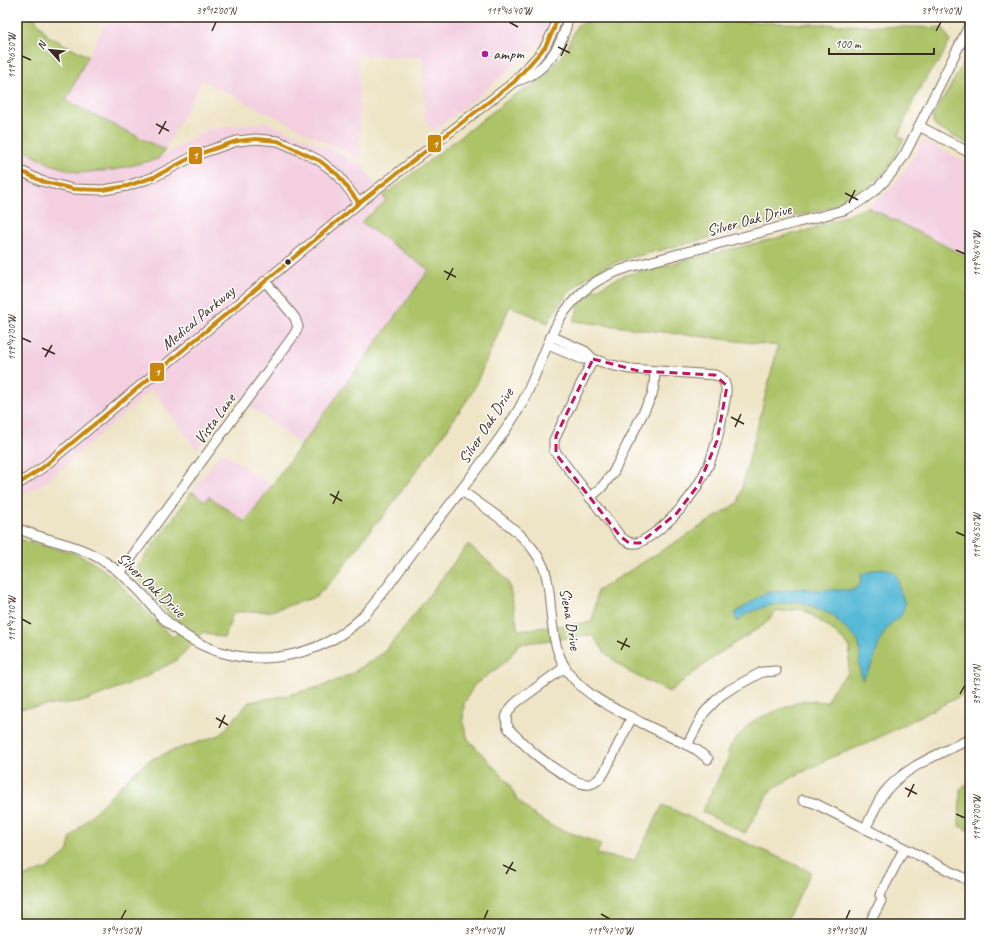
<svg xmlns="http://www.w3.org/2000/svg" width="987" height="941" font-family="Caveat,sans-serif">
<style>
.built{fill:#f3cfe0}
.green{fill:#acc367;stroke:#747642}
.water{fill:#57b9d6;stroke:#49727a}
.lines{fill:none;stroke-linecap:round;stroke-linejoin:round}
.minor-casing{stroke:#7a6b59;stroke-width:11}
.minor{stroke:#fff;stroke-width:9}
.bus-1-casing{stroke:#fff;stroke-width:7}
.bus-1{stroke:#c88708;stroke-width:4}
.marked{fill:none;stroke:#c2185b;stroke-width:3;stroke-dasharray:8 5;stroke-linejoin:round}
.ticks{fill:none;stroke:#3b2a1e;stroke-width:1.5}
.poi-dot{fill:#b5179e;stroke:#fff;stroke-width:1.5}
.bus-dot{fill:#3b2a1e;stroke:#fff;stroke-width:1.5}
.labels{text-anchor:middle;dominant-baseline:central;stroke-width:3;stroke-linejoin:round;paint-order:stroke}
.poi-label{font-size:16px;fill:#3b2a1e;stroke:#fff;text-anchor:start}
.street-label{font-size:16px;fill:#3b2a1e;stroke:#fff}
.line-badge{stroke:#fff;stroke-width:1.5}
.badge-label{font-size:11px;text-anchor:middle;font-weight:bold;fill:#fff}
.neatline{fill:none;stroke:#3b2a1e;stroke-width:1.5}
.ticks-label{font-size:10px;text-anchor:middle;fill:#3b2a1e}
</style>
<rect width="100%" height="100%" fill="#fff"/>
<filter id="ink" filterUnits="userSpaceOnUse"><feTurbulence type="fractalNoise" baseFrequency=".025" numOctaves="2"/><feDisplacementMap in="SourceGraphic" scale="8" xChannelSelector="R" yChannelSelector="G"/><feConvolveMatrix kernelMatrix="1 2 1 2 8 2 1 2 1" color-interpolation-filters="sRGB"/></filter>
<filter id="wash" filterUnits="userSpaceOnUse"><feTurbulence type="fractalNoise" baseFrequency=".012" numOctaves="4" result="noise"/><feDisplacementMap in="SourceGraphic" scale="16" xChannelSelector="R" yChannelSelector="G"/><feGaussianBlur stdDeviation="0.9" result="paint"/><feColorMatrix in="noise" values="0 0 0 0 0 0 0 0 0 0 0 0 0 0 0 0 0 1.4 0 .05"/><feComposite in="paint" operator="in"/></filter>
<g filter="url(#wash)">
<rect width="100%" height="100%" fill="#eee4c6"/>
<g class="built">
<path d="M108 17H537L548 25 547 30 539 43 517 63 480 95 433 131 425 119 422 57 358 55 361 160 202 80 165 150 66 101Z"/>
<path d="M266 122 360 162 385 201 360 221 429 270 301 445 237 396 197 450 152 389 42 485 17 496V147L50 164 79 173 114 170 158 159 208 129Z"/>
<path d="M923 140 970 164V258L868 207 889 190 906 169Z"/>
<path d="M222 451 271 486 245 522 209 496 205 501 192 492Z"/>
</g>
<g class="green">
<path d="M17 17H35L36 20 48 36 88 56 66 101 165 150 158 159 114 170 79 173 50 164 17 147Z"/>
<path d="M620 18 943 28 950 41 938 64H936C919 85 909 111 898 136L904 139C899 148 895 158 889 166 872 188 853 198 828 208L622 260C589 272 564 291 548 323L510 306 472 393 448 428 379 522 377 521 338 574 316 597 271 611 236 612 233 614 224 638 203 632 177 660 143 678 85 701 17 709V538C39 547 67 548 87 559 122 578 143 613 173 637L184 626 170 615 136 577 134 574 135 570 192 492 205 501 209 496 245 522 429 270 361 222 386 201 383 196 513 96 534 85 546 75 566 50 577 25 599 19Z"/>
<path d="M970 49V145L936 127 933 122V116L950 87Z"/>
<path d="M868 207 970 258V691L866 744 832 757 793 777 770 791 745 833 702 812 729 757 728 752 731 745 750 723 761 717 804 700 827 702 832 690 848 673 850 647 829 627 802 609 775 612 765 624 721 652 669 692 629 672 605 653 593 635H589L519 644 506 662 474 685 464 704 463 723 468 739 507 781 517 799 533 814 552 826 601 844 597 854 634 861 663 805 811 872 785 924H17V879L46 869 67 852 71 837 83 824 129 777 148 761 169 752 220 735 249 702 283 696 323 686 351 674 383 653 407 624 468 544 500 572 509 584 518 630 592 622 597 591 738 503 778 346 573 321C576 316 577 310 579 305 586 292 612 281 625 275L809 230Z"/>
<path d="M970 783V831L959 826 960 789Z"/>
</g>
<path class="water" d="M882 568 892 571 898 578 899 587 905 604 901 616C878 631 881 644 871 666 868 671 865 675 862 680L859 664 860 652 858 641 832 615 807 604 796 601 767 606 746 614 737 622 735 613 765 593 805 588 812 590H853L860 584 862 574Z"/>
</g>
<g filter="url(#ink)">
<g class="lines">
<defs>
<g id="minor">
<path d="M516 81C544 74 564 45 568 17"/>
<path d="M919 126 970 153"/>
<path d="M17 169 41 181 73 189 103 190 127 186 154 177 196 155 237 141 256 139 278 141 303 152 320 161 338 175 359 203"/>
<path d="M551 336 585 351 593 359"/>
<path d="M548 345 582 359H593L611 365 630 369 715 375C732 380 725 398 723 411 720 429 716 447 709 464 697 491 680 513 657 531 644 541 633 550 620 536L554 450V440L593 359"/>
<path d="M17 485 42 468 359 203 514 82 537 57 545 47 554 29 557 17"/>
<path d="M461 490C489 512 528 532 543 566 547 574 548 583 549 592 552 618 552 647 566 669 585 697 614 708 642 723 660 732 679 741 697 750L708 759"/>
<path d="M590 498 601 488 613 473 652 395 654 386 655 372"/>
<path d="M17 528C47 542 78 543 105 562 120 571 133 584 145 597 151 604 156 611 162 617 177 632 197 644 217 651 268 668 330 653 367 612 389 588 406 559 427 534 447 509 466 484 485 458 498 441 511 424 521 405 536 377 545 346 560 318 580 290 597 277 630 267L844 210C871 198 889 179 905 154L970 24"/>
<path d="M120 573 294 335 298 327 295 318 265 281"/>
<path d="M565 667 518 701C509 708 502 718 509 729 529 750 546 765 572 779 578 782 583 785 590 784 596 783 600 778 604 773L632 717"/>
<path d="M687 745 704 713 720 696 729 690 762 672 776 671"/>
<path d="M803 800 814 803 970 881"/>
<path d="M865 829C871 818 876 804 884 793 905 766 940 754 970 739"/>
<path d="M880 895 904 849"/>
<path d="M869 924 881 901"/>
</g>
</defs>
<use href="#minor" class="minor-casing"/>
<use href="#minor" class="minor"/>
<defs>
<g id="bus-1">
<path d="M17 169 41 181 73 189 103 190 127 186 154 177 196 155 237 141 256 139 278 141 320 161 338 175 359 203"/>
<path d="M17 485 42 468 359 203 514 82 545 47 554 29 557 17"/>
</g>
</defs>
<use href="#bus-1" class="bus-1-casing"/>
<use href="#bus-1" class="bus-1"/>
</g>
</g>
<path class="marked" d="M593 359 639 371 715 375 727 386 717 441 699 484 677 513 640 543H629L620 536 556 454V436Z"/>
<path class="ticks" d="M509 22 518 27M212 31 216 22M936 31 941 22M558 47 570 53M22 56 31 60M561 56 567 44M156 124 169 131M159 134 166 121M845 193 858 200M849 203 855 190M956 250 965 254M444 271 456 277M447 280 453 268M22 338 31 342M42 348 55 354M45 357 52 345M731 417 744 424M735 427 741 414M330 494 342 501M333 504 339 491M956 532 965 536M22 619 31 624M617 641 630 647M621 650 627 638M960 694 965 685M216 718 228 725M219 728 225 715M905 788 917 794M908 797 914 784M956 814 965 818M503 865 516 871M506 874 513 862M601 914 610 919M121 919 126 910M484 919 488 910M846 919 850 910"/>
<circle class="poi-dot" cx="485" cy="54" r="4"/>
<circle class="bus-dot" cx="288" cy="262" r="3.5"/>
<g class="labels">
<g class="poi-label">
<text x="493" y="54">ampm</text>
</g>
<g class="street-label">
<text transform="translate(749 220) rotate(-15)">Silver Oak Drive</text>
<text transform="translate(198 318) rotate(-40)">Medical Parkway</text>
<text transform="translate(215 419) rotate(-54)">Vista Lane</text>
<text transform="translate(486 426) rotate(-57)">Silver Oak Drive</text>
<text transform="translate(151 585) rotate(43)">Silver Oak Drive</text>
<text transform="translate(570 619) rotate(80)">Siena Drive</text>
</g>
</g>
<g class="line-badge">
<rect x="427" y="134" width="15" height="19" rx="4" fill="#c88708"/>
<rect x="188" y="146" width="15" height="19" rx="4" fill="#c88708"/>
<rect x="149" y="362" width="16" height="20" rx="4" fill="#c88708"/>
</g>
<g class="badge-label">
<text x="435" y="148">1</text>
<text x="195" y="159">1</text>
<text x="157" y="376">1</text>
</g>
<rect width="987" height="941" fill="none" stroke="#fff" stroke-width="44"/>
<g transform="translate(50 50) rotate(297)" stroke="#ffffff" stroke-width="3" paint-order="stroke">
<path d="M0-3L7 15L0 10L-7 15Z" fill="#3b2a1e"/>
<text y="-6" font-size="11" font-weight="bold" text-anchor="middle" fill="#3b2a1e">N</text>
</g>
<path d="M829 48v6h105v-6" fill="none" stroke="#3b2a1e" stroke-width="2"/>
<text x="835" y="48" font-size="12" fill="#3b2a1e" stroke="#ffffff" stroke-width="3" paint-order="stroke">100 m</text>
<rect x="22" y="22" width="943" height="897" class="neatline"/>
<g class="ticks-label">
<text x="216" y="14">39°12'00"N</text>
<text x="509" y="14">119°46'40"W</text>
<text x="941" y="14">39°11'40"N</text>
<text transform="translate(11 56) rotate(-90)" y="4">119°46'50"W</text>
<text transform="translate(976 254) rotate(-90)" y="4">119°46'40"W</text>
<text transform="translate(11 338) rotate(-90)" y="4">119°47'00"W</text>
<text transform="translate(976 536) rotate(-90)" y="4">119°46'50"W</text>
<text transform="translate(11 619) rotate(-90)" y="4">119°47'10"W</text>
<text transform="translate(976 685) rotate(-90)" y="4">39°11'30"N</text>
<text transform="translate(976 818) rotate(-90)" y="4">119°47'00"W</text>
<text x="121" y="934">39°11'50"N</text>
<text x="484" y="934">39°11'40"N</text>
<text x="610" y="934">119°47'10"W</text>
<text x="846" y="934">39°11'30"N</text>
</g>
</svg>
